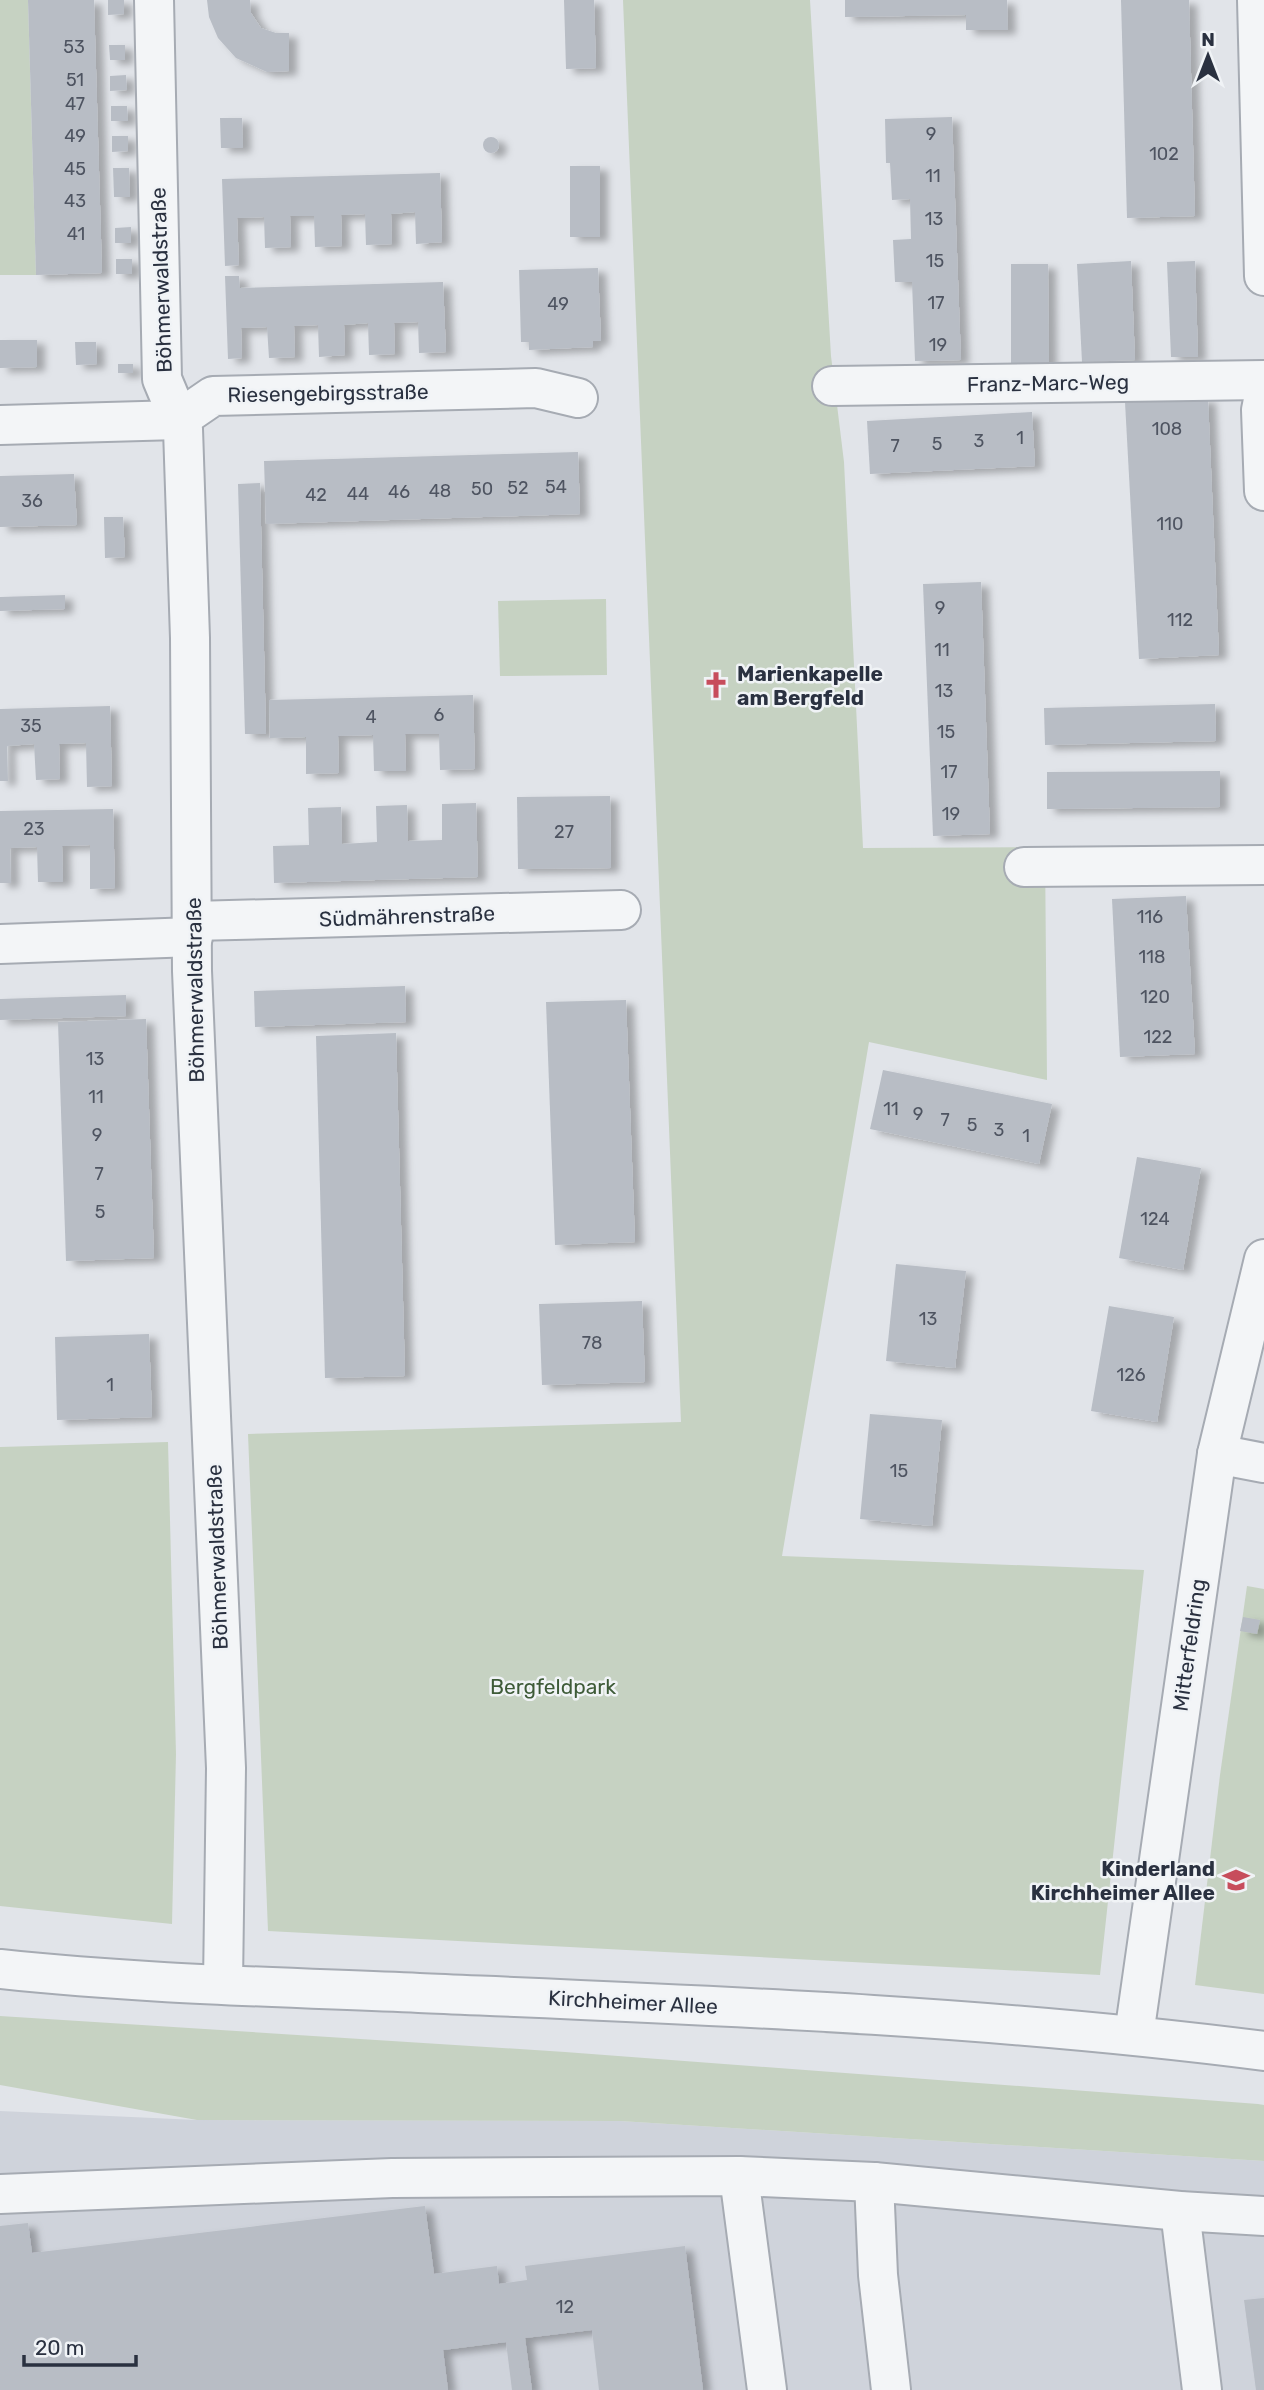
<svg xmlns="http://www.w3.org/2000/svg" width="1264" height="2390" font-family="Rubik,sans-serif">
<style>
.built{fill:#cfd3db}
.green{fill:#c6d2c2}
.building{fill:#b8bdc5;filter:url(#shadow)}
.lines{fill:none;stroke-linecap:round;stroke-linejoin:round}
.minor-casing{stroke:#a6abb3;stroke-width:42}
.minor{stroke:#f3f5f7;stroke-width:38}
.labels{text-anchor:middle;dominant-baseline:central;stroke-width:5;stroke-linejoin:round;paint-order:stroke}
.number-label{font-size:18px;fill:#4e5461}
.street-label{font-size:21px;fill:#2a3140;stroke:#f0f3f6}
.poi-label{font-size:21px;font-weight:bold;fill:#2a3140;stroke:#f0f3f6;text-anchor:start}
.park-label{font-size:21px;fill:#3e5b38;stroke:#f0f3f6}
</style>
<defs>
<filter id="shadow"><feDropShadow dx="8" dy="4.5" stdDeviation="3.5" flood-color="#0004"/></filter>
</defs>
<rect width="100%" height="100%" fill="#e1e4e9"/>
<path class="built" d="M0 2111 197 2120 620 2121 1264 2161V2390H0Z"/>
<g class="green">
<path d="M0 0H28L36 275H0Z"/>
<path d="M623 0H810L831 356 844 462 863 848 1045 847 1047 1080 869 1042 782 1556 1144 1570 1100 1975 268 1931 248 1434 681 1422Z"/>
<path d="M606 599 607 675 500 676 498 601Z"/>
<path d="M168 1442 176 1754 172 1924 0 1906V1447Z"/>
<path d="M1247 1586 1264 1589V1994L1195 1985 1220 1775Z"/>
<path d="M0 2016 565 2052 1258 2104 1264 2105V2161L620 2121 197 2120 0 2085Z"/>
</g>
<g class="building">
<path d="M28 0H94L102 273 36 275Z"/>
<path d="M108 0H124V14L108 15Z"/>
<path d="M207 0H250L251 13 261 28 276 33H289V71L267 72 236 58 218 38 209 17Z"/>
<path d="M564 0H594L596 68 566 69Z"/>
<path d="M845 0H1007L1008 30H966V15L845 17Z"/>
<path d="M1121 0H1189L1195 216 1127 218Z"/>
<path d="M109 45H125V60H110Z"/>
<path d="M126 75 127 90 110 91V76Z"/>
<path d="M111 106H127L128 121H111Z"/>
<path d="M952 117 961 360 915 361 912 282H895L893 240 911 239 910 199 892 200 890 163H886L885 119Z"/>
<path d="M220 118H242L243 148H221Z"/>
<path d="M112 136H128V151L112 152Z"/>
<circle cx="491" cy="145" r="8"/>
<rect x="570" y="166" width="30" height="71"/>
<path d="M113 168H129L130 197H114Z"/>
<path d="M440 173 442 242 416 244 415 212 391 214 392 244 366 245 365 214 341 215 342 246 315 247 314 216H290L291 247 265 248 264 217 237 218 239 265 225 266 222 179Z"/>
<path d="M131 227V243H115V228Z"/>
<rect x="116" y="259" width="16" height="15"/>
<path d="M1131 261 1135 360 1082 362 1077 264Z"/>
<path d="M1195 261 1198 357H1171L1167 262Z"/>
<path d="M1011 264H1048L1049 366H1011Z"/>
<path d="M598 268 601 341H593V347L529 350V342H521L519 270Z"/>
<path d="M225 276H239L240 288 443 282 446 352 419 353 418 322 394 323 395 354 369 355 368 323 344 325 345 355 319 357 318 325 294 326 295 357 269 358 267 327 241 328 242 358 228 359Z"/>
<path d="M0 340H37V367L0 368Z"/>
<path d="M75 342H96L97 364 76 365Z"/>
<rect x="118" y="364" width="15" height="9"/>
<path d="M1208 398 1219 655 1139 659 1125 402Z"/>
<path d="M1032 412 1035 466 870 474 867 421Z"/>
<path d="M578 452 580 514 266 524 264 461Z"/>
<path d="M74 474 77 525 0 527V476Z"/>
<path d="M260 483 266 734H245L238 484Z"/>
<path d="M104 517H123L125 557 105 558Z"/>
<path d="M981 582 990 834 933 836 923 584Z"/>
<path d="M65 595V609L0 611V597Z"/>
<path d="M473 695 475 769 440 770 439 734H405L406 771H374L373 735 338 736 339 773 306 774V737L270 738 269 700Z"/>
<path d="M1215 704 1216 741 1045 745 1044 708Z"/>
<path d="M110 706 112 786 87 787 86 743 59 744 60 779 36 780 34 744 7 746 8 781H0V709Z"/>
<path d="M1220 771V807L1047 809V772Z"/>
<path d="M610 796 611 868 518 869 517 797Z"/>
<path d="M476 803 478 877 274 883 273 846 309 845 308 808 341 807 342 844 377 842 376 806 407 805 408 841 442 840V804Z"/>
<path d="M113 809 115 888 90 889V845L62 846 63 882H38L37 847 10 848 11 883H0V811Z"/>
<path d="M1186 896 1195 1054 1120 1057 1112 899Z"/>
<path d="M405 986 406 1022 255 1027 254 991Z"/>
<path d="M126 995V1016L0 1020V999Z"/>
<path d="M626 1000 635 1242 555 1245 546 1002Z"/>
<path d="M146 1019 154 1258 66 1261 58 1022Z"/>
<path d="M396 1033 405 1376 325 1378 316 1036Z"/>
<path d="M883 1070 1052 1104 1039 1164 870 1129Z"/>
<path d="M1137 1157 1201 1168 1183 1270 1119 1258Z"/>
<path d="M896 1264 966 1271 955 1368 886 1361Z"/>
<path d="M642 1301 645 1382 542 1385 539 1304Z"/>
<path d="M1109 1306 1174 1317 1157 1422 1091 1411Z"/>
<path d="M149 1334 152 1417 57 1420 55 1337Z"/>
<path d="M870 1414 942 1420 932 1526 860 1519Z"/>
<path d="M1243 1617 1260 1620 1257 1634 1240 1631Z"/>
<path d="M425 2206 434 2274 497 2266 499 2284 527 2280 525 2266 685 2246 703 2390H599L592 2330 525 2338 532 2390H512L506 2342 443 2350 448 2390H0V2226L28 2223 32 2253Z"/>
<path d="M1264 2298V2390H1256L1244 2300Z"/>
</g>
<g class="lines">
<defs>
<g id="minor">
<path d="M154 0 162 379 183 429 190 638 192 971 226 1768 223 1984"/>
<path d="M1257 0 1264 276"/>
<path d="M832 386 1264 380"/>
<path d="M1264 395 1261 410 1264 491"/>
<path d="M0 425 178 420 213 396 536 388 578 398"/>
<path d="M1024 867 1264 865"/>
<path d="M193 921 621 910"/>
<path d="M0 944 193 937"/>
<path d="M1217 1454 1264 1463"/>
<path d="M0 1969C139 1984 280 1987 419 1993 701 2005 984 2015 1264 2051"/>
<path d="M1134 2035 1217 1454 1264 1259"/>
<path d="M739 2176 767 2390"/>
<path d="M874 2182 878 2275 891 2390"/>
<path d="M0 2194 392 2178 739 2176 874 2182 1180 2211 1264 2216"/>
<path d="M1180 2211 1202 2390"/>
</g>
</defs>
<use href="#minor" class="minor-casing"/>
<use href="#minor" class="minor"/>
</g>
<defs>
<symbol id="church-bare" viewBox="-9 -9 18 18"><path d="M-1.2-6h2.4v3.5h3.3v2.4h-3.3V6h-2.4V-.1h-3.3v-2.4h3.3Z" fill="#c74d5c" stroke="#f0f3f6" stroke-width="2.5" paint-order="stroke"/></symbol>
<symbol id="school-bare" viewBox="-9 -9 18 18"><path d="M0-5L7-2L0 1L-7-2ZM-4 1L0 2.5L4 1V4Q0 6-4 4Z" fill="#c74d5c" stroke="#f0f3f6" stroke-width="2.5" paint-order="stroke"/></symbol>
</defs>
<g fill-rule="evenodd">
<use href="#church-bare" x="697" y="666" width="38" height="38"/>
<use href="#school-bare" x="1217" y="1861" width="38" height="38"/>
</g>
<g class="labels">
<g class="number-label">
<text x="74" y="47">53</text>
<text x="75" y="80">51</text>
<text x="75" y="104">47</text>
<text x="931" y="134">9</text>
<text x="75" y="136">49</text>
<text x="1164" y="154">102</text>
<text x="75" y="169">45</text>
<text x="933" y="176">11</text>
<text x="75" y="201">43</text>
<text x="934" y="219">13</text>
<text x="76" y="234">41</text>
<text x="935" y="261">15</text>
<text x="936" y="303">17</text>
<text x="558" y="304">49</text>
<text x="938" y="345">19</text>
<text x="1167" y="429">108</text>
<text x="1020" y="438">1</text>
<text x="979" y="441">3</text>
<text x="937" y="444">5</text>
<text x="895" y="446">7</text>
<text x="556" y="487">54</text>
<text x="518" y="488">52</text>
<text x="482" y="489">50</text>
<text x="440" y="491">48</text>
<text x="399" y="492">46</text>
<text x="358" y="494">44</text>
<text x="316" y="495">42</text>
<text x="32" y="501">36</text>
<text x="1170" y="524">110</text>
<text x="940" y="608">9</text>
<text x="1180" y="620">112</text>
<text x="942" y="650">11</text>
<text x="944" y="691">13</text>
<text x="439" y="715">6</text>
<text x="371" y="717">4</text>
<text x="31" y="726">35</text>
<text x="946" y="732">15</text>
<text x="949" y="772">17</text>
<text x="951" y="814">19</text>
<text x="34" y="829">23</text>
<text x="564" y="832">27</text>
<text x="1150" y="917">116</text>
<text x="1152" y="957">118</text>
<text x="1155" y="997">120</text>
<text x="1158" y="1037">122</text>
<text x="95" y="1059">13</text>
<text x="96" y="1097">11</text>
<text x="891" y="1109">11</text>
<text x="918" y="1114">9</text>
<text x="945" y="1120">7</text>
<text x="972" y="1125">5</text>
<text x="999" y="1130">3</text>
<text x="97" y="1135">9</text>
<text x="1026" y="1136">1</text>
<text x="99" y="1174">7</text>
<text x="100" y="1212">5</text>
<text x="1155" y="1219">124</text>
<text x="928" y="1319">13</text>
<text x="592" y="1343">78</text>
<text x="1131" y="1375">126</text>
<text x="110" y="1385">1</text>
<text x="899" y="1471">15</text>
<text x="565" y="2307">12</text>
</g>
<g class="street-label">
<text transform="translate(161 280) rotate(-92)">Böhmerwaldstraße</text>
<text transform="translate(1048 383) rotate(-1)">Franz-Marc-Weg</text>
<text transform="translate(328 393) rotate(-1)">Riesengebirgsstraße</text>
<text transform="translate(407 916) rotate(-2)">Südmährenstraße</text>
<text transform="translate(195 990) rotate(-91)">Böhmerwaldstraße</text>
<text transform="translate(217 1557) rotate(-92)">Böhmerwaldstraße</text>
<text transform="translate(1189 1645) rotate(-82)">Mitterfeldring</text>
<text transform="translate(633 2002) rotate(3)">Kirchheimer Allee</text>
</g>
<g class="poi-label">
<text x="737" y="673">Marienkapelle<tspan x="737" dy="24">am Bergfeld</tspan></text>
<text x="1215" y="1868" text-anchor="end">Kinderland<tspan x="1215" dy="24">Kirchheimer Allee</tspan></text>
</g>
<g class="park-label">
<text x="553" y="1686">Bergfeldpark</text>
</g>
</g>
<g transform="translate(1208 56)" stroke="#f0f3f6" stroke-width="5" paint-order="stroke">
<path d="M0-5L12 26L0 18L-12 26Z" fill="#2a3140"/>
<text y="-10" font-size="19" font-weight="bold" text-anchor="middle" fill="#2a3140">N</text>
</g>
<path d="M24 2355v10h112v-10" fill="none" stroke="#2a3140" stroke-width="3.5"/>
<text x="35" y="2355" font-size="21" fill="#2a3140" stroke="#f0f3f6" stroke-width="5" paint-order="stroke">20 m</text>
</svg>
